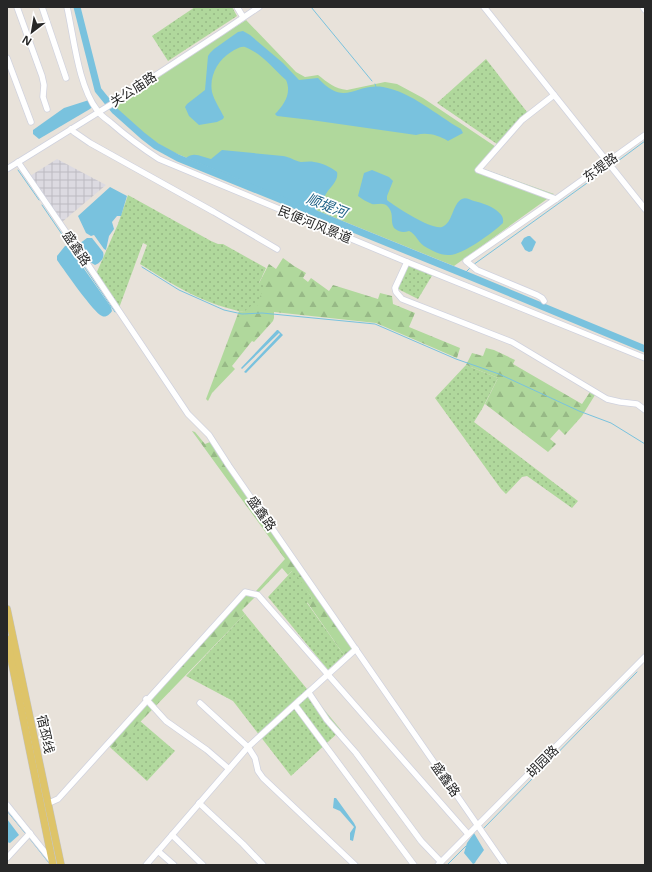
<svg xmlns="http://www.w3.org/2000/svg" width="652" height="872" font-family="'Open Sans','Noto Sans SC',sans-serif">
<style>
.industrial{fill:url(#industrial-grid)}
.grass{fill:#b0d89c}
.forest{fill:url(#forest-firs)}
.garden{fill:url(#garden-dots)}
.water{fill:#79c2de}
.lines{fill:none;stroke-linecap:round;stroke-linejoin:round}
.stream{stroke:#79c2de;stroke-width:1}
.river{stroke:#79c2de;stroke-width:7}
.minor-casing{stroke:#d0d2de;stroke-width:7}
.major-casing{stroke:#c3c3c3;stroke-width:8}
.minor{stroke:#fff;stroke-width:5.5}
.major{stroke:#dec469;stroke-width:7}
.labels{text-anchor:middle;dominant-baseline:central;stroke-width:3.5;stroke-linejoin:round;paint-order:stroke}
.street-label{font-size:13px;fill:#272727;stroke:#fff}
.water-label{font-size:14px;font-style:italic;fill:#1d6085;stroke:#fff}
</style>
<defs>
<pattern id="industrial-grid" width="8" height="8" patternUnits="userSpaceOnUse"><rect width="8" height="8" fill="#dcdae1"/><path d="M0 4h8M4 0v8" fill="none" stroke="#bdbbc1"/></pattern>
<pattern id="forest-firs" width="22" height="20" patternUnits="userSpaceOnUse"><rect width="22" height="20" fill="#b0d89c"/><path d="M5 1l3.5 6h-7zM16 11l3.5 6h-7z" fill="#97b986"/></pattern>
<pattern id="garden-dots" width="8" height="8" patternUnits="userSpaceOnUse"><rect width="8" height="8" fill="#b0d89c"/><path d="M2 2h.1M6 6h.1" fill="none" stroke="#97b986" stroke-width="1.8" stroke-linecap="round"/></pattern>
</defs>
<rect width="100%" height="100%" fill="#e8e2da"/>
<path class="industrial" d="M57 159 106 185 62 222 30 176Z"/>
<path class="grass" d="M246 20 296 72 305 77 318 75C327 82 335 89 347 90L385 82 397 84 423 98 496 147 478 167 554 194 454 266 170 151C150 139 127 124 114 105Z"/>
<g class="forest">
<path d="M283 258 294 266 306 273 303 278 308 282 311 278 329 291 333 285 378 299 380 293 392 296 393 304 415 313 409 327 460 348 457 358 376 323 274 312V318L273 321 254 342 252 341 232 366 235 369 212 393 208 401 206 399 239 311 244 312 269 264 276 269Z"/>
<path d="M486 348 494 350 515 360 513 364 582 404 590 392 595 395 582 416 565 435 559 429 550 439 556 444 548 452 485 404 498 378 466 365 472 353 483 356Z"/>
<path d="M192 431 195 432 205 444 210 442 353 648 344 655 307 602 312 598 292 571 288 575 282 568 258 593 256 591 285 559Z"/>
<path d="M245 595 256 596 242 610 245 614 113 750 108 745Z"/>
</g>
<g class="garden">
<path d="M195 7H232L237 16 168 61 152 36Z"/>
<path d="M486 59 527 112 497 144 437 103Z"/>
<path d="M128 195 211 241 218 244H223L266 268 259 283 264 286 257 306H250L244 312C203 304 175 286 140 264L147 245 143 243 119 308 96 274 118 224Z"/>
<path d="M408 264 433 274 418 299 400 290 397 287Z"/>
<path d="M466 365 498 378 482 409 474 422 578 501 572 508 527 476 522 477 506 494 501 489 435 398Z"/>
<path d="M293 570 312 598 307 603 344 655 328 670 268 597Z"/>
<path d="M245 614 341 730 291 776 233 701 186 676Z"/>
<path d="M140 721 175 751 147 781 113 750Z"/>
</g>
<g class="water">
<path d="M243 31 250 35 283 63 299 80 318 78C345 108 354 83 383 87 412 92 436 115 461 129L463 133 448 141C438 135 427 132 416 135L311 120 277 116 275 114C284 105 292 93 286 80 273 69 263 54 245 47 240 46 235 50 231 52 218 60 209 76 212 92 214 100 220 109 224 117L223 119 217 122 199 125 189 116 185 107 187 104 205 90 208 56 210 53 214 49 238 32Z"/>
<path d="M89 100 92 107 90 109 39 139 33 134V130L64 108Z"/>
<path d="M222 150 283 156C290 157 295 161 301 162 305 162 310 161 314 162 322 163 331 167 337 172 339 181 330 187 326 194 322 199 319 205 316 211L186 158C194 151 202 157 211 159Z"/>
<path d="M372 170 389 177 393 181 387 196V200C396 207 431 230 442 227 453 223 452 204 462 199 466 197 470 200 474 201 482 203 489 205 496 210 501 214 504 217 503 223 494 232 462 255 450 255 441 256 431 250 424 246 417 241 416 234 409 231 403 233 399 232 394 228 390 221 394 215 389 208 384 201 378 205 372 204 367 202 362 199 358 196L364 173Z"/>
<path d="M110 187 127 196 121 216H117L112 222 114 229 109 236 106 250 104 249 94 235 91 236 86 233 78 216Z"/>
<path d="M528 236H530L536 242 532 251 529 252 525 250 521 243 524 238Z"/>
<path d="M87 238H92L103 252C105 258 100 263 95 265L90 262 79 244Z"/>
<path d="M65 246H68L111 307 112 311C110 314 106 318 102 316 94 313 64 270 57 260V256Z"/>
<path d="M277 330H278L283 335 246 373 244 372 280 334 279 333 242 369 241 368Z"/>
<path d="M334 798H336L354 823 356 827 353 841 350 840V833L354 827 340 811 333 808Z"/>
<path d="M7 819 19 835 10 843 7 842Z"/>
<path d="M474 833 484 850 476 861 475 863 473 864 464 853 467 843Z"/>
</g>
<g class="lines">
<g class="stream">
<path d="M311 7 372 81"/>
<path d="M375 84 376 87"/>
<path d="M614 164 645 141"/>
<path d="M18 170 39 200"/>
<path d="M42 205 115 312"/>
<path d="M473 265 608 168"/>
<path d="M142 267 179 290 224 310 242 314 262 313 375 324 456 359 499 374 579 411 611 423 645 444"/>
<path d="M464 274 471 267"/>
<path d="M7 811 25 833"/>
<path d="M484 828 637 672"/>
<path d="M30 839 49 863"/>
<path d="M447 865 466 846"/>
</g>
<path class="river" d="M77 7 98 90 115 111 143 136 156 146 178 158 464 274 645 349"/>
<defs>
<g id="minor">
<path d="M17 7 42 76 44 85 43 97 47 109"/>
<path d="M42 7 66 78"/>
<path d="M67 7C74 38 78 85 97 110 100 115 106 119 110 122 126 136 142 148 159 159L407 262 645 358"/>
<path d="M237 7 243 17"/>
<path d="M484 7 645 209"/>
<path d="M643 7 645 10"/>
<path d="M7 58 31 122"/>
<path d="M554 95 522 120 478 170 556 199"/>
<path d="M71 129 74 132 90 143 214 212 277 249"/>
<path d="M18 162 70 238 188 414 209 435 229 466 505 865"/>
<path d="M7 169 115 102 222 32 259 7"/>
<path d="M407 262 395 288 396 292 402 299 512 342 607 399 620 402 637 404 645 410"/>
<path d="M544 301 542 298 537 295 477 270 466 261 556 199 645 135"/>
<path d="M309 693 327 720 356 753 421 841 441 862"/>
<path d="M146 699 166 721 207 750 229 769"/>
<path d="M200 703 248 747 255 758 258 771 263 778 355 865"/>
<path d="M295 705 414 865"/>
<path d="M49 803 58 799 245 592 258 595 468 834"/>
<path d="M199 803 243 844 263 865"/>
<path d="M7 805 52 861"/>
<path d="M172 835 203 865"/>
<path d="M158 851 174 865"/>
<path d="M7 858 30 833"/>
<path d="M146 865 248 747 356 649"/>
<path d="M438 865 645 657"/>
</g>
<g id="major">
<path d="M7 609 61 865"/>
<path d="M7 639 53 865"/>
</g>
</defs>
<use href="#minor" class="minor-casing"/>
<use href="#major" class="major-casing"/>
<use href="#minor" class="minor"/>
<use href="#major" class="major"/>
</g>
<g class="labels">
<g class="street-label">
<text transform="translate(133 89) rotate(-33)">关公庙路</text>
<text transform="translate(600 167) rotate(-36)">东堤路</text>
<text transform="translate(315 224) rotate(22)">民便河风景道</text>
<text transform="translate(77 248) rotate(56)">盛鑫路</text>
<text transform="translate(262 513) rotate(55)">盛鑫路</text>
<text transform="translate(46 734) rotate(78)">宿邳线</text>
<text transform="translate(542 761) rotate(-45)">胡园路</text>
<text transform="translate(446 779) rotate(55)">盛鑫路</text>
</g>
<g class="water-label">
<text transform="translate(327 205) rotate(22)">顺堤河</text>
</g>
</g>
<rect width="652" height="872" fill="none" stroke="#272727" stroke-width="16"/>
<g transform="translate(32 32) rotate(211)" stroke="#ffffff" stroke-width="3" paint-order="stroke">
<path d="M0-3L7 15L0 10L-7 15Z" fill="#272727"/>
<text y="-6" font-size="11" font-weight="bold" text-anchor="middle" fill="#272727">N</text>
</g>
</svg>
